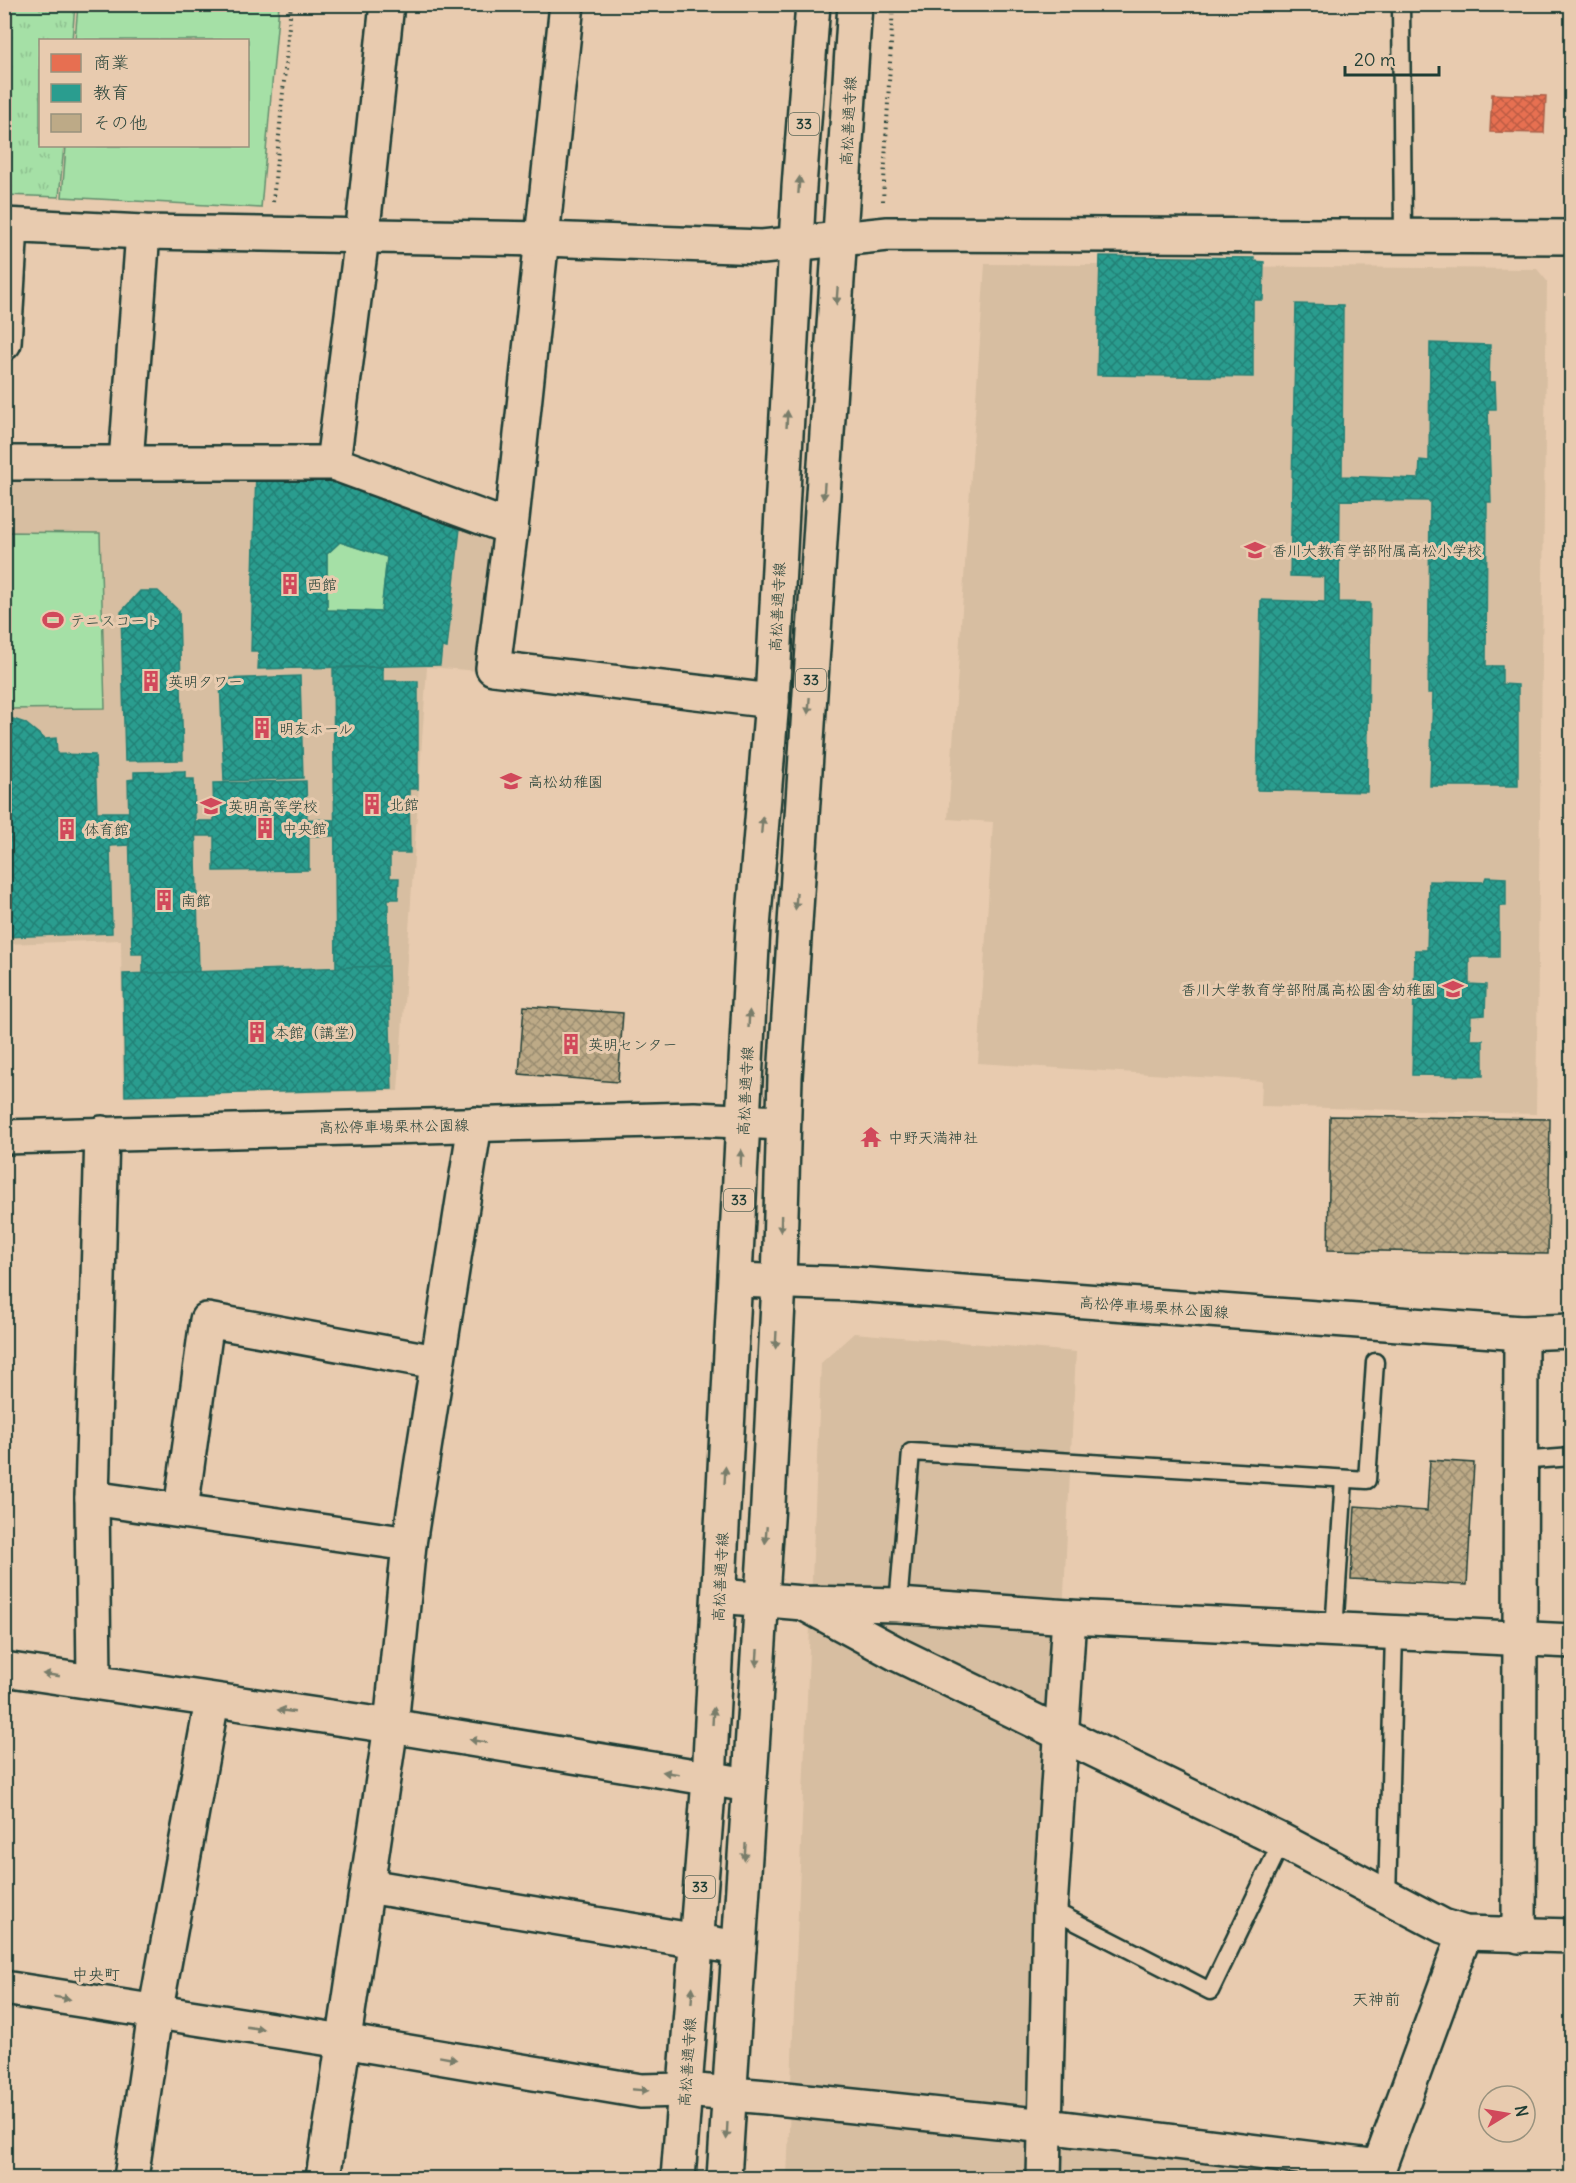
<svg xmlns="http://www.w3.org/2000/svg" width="1576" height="2183" font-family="Delius,'Klee One',sans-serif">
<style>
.built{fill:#d7bea1}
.grass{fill:#a5e0a6;stroke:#628e6d;stroke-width:1.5}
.park{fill:url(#park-tufts);stroke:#628e6d;stroke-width:1.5}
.shops{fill:url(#shops-cross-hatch);stroke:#ab6048;stroke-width:1.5}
.schools{fill:url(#schools-cross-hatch);stroke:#278074;stroke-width:1.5;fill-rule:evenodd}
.building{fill:url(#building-cross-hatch);stroke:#1f3d34;stroke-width:1.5}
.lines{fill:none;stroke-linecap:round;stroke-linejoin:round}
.service-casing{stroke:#1f3d34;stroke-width:21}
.minor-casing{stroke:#1f3d34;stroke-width:38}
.tertiary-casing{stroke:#1f3d34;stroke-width:38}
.secondary-casing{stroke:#1f3d34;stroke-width:38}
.primary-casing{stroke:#1f3d34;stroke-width:38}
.path{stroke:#1f3d34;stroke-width:4;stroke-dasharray:1.5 4.5;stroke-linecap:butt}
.service{stroke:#e8cbaf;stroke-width:16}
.minor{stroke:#e8cbaf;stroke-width:33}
.tertiary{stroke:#e8cbaf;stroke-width:33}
.secondary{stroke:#e8cbaf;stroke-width:33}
.primary{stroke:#e8cbaf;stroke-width:33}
.oneway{fill:#797d6b}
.labels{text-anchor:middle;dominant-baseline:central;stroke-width:6;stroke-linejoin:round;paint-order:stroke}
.shield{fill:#e8cbaf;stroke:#5b6859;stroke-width:1.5}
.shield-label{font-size:14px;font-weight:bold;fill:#1f3d34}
.street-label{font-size:15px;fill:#1f3d34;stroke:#e8cbaf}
.poi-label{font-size:15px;fill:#1f3d34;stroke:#e8cbaf;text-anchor:start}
.neighbourhood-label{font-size:16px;fill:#1f3d34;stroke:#e8cbaf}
</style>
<defs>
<pattern id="park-tufts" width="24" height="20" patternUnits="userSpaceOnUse" patternTransform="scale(1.5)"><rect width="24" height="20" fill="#a5e0a6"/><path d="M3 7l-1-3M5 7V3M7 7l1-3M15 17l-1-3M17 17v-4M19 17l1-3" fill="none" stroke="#8ec190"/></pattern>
<pattern id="shops-cross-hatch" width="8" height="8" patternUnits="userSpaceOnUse" patternTransform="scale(1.5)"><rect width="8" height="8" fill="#e76f51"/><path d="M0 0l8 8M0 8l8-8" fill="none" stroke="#bb5c44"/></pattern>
<pattern id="schools-cross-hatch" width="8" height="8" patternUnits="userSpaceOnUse" patternTransform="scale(1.5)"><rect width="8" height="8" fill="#2a9d8f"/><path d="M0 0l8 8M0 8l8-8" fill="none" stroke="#238176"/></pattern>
<pattern id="building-cross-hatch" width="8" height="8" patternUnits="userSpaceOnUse" patternTransform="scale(1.5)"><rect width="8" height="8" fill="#bdaa87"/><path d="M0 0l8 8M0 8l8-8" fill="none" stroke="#998c6f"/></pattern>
</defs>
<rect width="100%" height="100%" fill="#e8cbaf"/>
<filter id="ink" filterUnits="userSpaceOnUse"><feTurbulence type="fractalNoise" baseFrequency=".0167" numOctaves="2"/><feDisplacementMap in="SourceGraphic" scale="12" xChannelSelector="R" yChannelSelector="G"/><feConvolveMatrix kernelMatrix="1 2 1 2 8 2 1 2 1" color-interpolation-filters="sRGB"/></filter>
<g filter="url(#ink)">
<g class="built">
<path d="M985 264 1537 269 1547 281 1536 1114 1261 1106 1262 1081 978 1063 993 822 948 819Z"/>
<path d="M314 462 478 519 494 543 480 671 427 667 398 1091 123 1096 121 940 5 944 4 465Z"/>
<path d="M854 1333 1076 1352 1035 2178H787L821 1363Z"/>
<path d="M1075 2140 1357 2178H1057L1058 2148Z"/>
</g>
<g class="grass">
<path d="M78 5H279L261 208 62 197 66 146H248V40H75Z"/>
<path d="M4 532 100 533 105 708 5 709Z"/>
<path d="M340 542 387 557 381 612 327 610V554Z"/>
</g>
<path class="park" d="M5 4 75 5 72 40H40V146H64L59 197 5 195Z"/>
<path class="shops" d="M1492 94 1546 96 1544 133 1490 132Z"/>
<g class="schools">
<path d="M1100 256 1254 258V261L1264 262 1263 300H1253V377L1097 375Z"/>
<path d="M1296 304 1343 305 1342 476 1419 479 1420 460 1429 461 1430 343 1490 345 1489 382H1495L1496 409H1488L1491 502H1487L1486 666H1502V684L1518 685V786H1430L1433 693H1428L1430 501 1340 500 1339 602 1370 603 1367 792 1257 790 1261 600 1325 602V577L1290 576Z"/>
<path d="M327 469 461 519 447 648 442 647 440 665 258 669 259 651H251L256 470ZM340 542 387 557 381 612 327 610V554Z"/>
<path d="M140 591H158L179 611 183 760 125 761 121 612Z"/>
<path d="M383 667V681H418V789H409L410 853H390V878H399L398 899H388V966L336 968 333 668Z"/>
<path d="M300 676 303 778 224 781 220 679Z"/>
<path d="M4 716 25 723 45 739 56 738 57 754 95 755 97 812H128L129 845 110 846 112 933 4 937Z"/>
<path d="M185 771V779H194L199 972 143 973V954H132L128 780 134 779V772Z"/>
<path d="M306 781 307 819 334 820 335 836H309V870L214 871V836H195V821H214L213 783Z"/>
<path d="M1486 877 1506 878V906H1499V957H1469V984L1486 985 1485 1015 1471 1016 1470 1040H1483V1076L1412 1075 1415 950H1427L1429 881 1484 882Z"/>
<path d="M388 966 392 1089 125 1096 123 974Z"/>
</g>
<g class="building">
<path d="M524 1006 623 1013 618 1082 519 1074Z"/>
<path d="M1330 1116 1550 1119 1548 1254 1328 1250Z"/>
<path d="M1430 1460 1474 1463 1467 1585 1351 1579 1355 1506 1427 1511Z"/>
</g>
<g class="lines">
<defs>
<g id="service">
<path d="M1401 4 1403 236"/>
<path d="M1519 1461 1572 1457"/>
<path d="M898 1605 911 1452 1367 1480 1375 1362"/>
<path d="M1334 1631 1344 1479"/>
<path d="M1387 1898 1394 1634"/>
<path d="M1050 1909 1210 1991 1282 1841"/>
</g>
<g id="minor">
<path d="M4 343 11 226"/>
<path d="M126 462 143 232"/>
<path d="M4 463H333L511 528 493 668 772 701"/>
<path d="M333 463 362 237 387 4"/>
<path d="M511 528 567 4"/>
<path d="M92 1498 409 1544"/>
<path d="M181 1510 207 1320 436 1362"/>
<path d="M719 1596 803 1603 898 1605 1069 1617 1572 1641"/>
<path d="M807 1605 899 1655 1282 1841 1443 1926 1465 1933 1572 1936"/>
<path d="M4 1669 391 1726 749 1785"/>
<path d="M94 1681 92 1498 102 1133"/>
<path d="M368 1886 739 1948"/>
<path d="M1519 1936 1521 1333"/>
<path d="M4 1988 343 2041 641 2091 685 2090 767 2097 1046 2126 1379 2167"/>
<path d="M131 2178 155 2014 212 1701"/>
<path d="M323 2178 391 1726 409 1544 475 1124"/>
<path d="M1044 2178 1050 1909 1069 1617"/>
<path d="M1378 2178 1379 2167 1465 1933"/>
</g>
<path id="tertiary" d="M4 225 143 232 543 239 762 247 888 234 1572 237"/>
<g id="secondary">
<path d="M4 1137 694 1119 783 1123"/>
<path d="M736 1280 854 1284 1521 1333 1572 1331"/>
</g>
<g id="primary">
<path d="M678 2178 709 1779 753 927 772 701 799 187 813 4"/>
<path d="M724 2178 768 1504 779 1282 785 1077 855 4"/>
</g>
</defs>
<use href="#service" class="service-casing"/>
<use href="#minor" class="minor-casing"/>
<use href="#tertiary" class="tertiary-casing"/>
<use href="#secondary" class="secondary-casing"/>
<use href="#primary" class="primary-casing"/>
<g class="path">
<path d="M883 201 893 4"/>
<path d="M273 202 291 4"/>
</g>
<use href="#service" class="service"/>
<use href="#minor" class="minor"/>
<use href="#tertiary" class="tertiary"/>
<use href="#secondary" class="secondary"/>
<use href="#primary" class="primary"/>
</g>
<defs><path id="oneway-solid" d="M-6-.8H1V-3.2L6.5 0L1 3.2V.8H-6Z" transform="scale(1.5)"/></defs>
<g class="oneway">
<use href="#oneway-solid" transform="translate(799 185) rotate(-86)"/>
<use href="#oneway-solid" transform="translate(837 296) rotate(94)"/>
<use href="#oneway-solid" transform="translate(787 419) rotate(-87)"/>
<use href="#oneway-solid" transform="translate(824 491) rotate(94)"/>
<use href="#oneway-solid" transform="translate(809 706) rotate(94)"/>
<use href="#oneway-solid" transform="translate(762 825) rotate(-85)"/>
<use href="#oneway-solid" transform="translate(796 901) rotate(94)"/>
<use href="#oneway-solid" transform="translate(749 1019) rotate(-87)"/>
<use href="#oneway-solid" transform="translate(741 1158) rotate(-88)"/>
<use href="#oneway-solid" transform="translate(781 1224) rotate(91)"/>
<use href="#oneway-solid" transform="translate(776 1340) rotate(93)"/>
<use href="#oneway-solid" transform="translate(725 1475) rotate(-87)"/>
<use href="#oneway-solid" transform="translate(766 1535) rotate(95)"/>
<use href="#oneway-solid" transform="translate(757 1658) rotate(94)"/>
<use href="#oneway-solid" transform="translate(51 1675) rotate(-172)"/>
<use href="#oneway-solid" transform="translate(286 1711) rotate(-172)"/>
<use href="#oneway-solid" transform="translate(713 1716) rotate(-87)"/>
<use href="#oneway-solid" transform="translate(478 1741) rotate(-170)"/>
<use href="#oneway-solid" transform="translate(671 1773) rotate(-171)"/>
<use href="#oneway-solid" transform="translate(745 1852) rotate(94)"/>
<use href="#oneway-solid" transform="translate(692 1995) rotate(-86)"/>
<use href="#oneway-solid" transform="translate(62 1998) rotate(9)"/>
<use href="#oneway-solid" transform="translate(255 2028) rotate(8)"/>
<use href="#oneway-solid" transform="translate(448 2058) rotate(10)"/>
<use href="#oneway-solid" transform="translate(640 2090) rotate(5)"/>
<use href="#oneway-solid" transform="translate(727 2131) rotate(93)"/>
</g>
</g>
<defs>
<symbol id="school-bare" viewBox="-9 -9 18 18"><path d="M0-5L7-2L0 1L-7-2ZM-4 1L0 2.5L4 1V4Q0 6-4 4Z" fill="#d1495b" stroke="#e8cbaf" stroke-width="2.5" paint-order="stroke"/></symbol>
<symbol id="building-bare" viewBox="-9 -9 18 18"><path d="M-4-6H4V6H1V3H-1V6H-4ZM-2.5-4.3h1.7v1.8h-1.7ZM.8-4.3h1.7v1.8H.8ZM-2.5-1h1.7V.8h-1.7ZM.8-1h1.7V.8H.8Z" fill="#d1495b" stroke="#e8cbaf" stroke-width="2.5" paint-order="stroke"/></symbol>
<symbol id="stadium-bare" viewBox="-9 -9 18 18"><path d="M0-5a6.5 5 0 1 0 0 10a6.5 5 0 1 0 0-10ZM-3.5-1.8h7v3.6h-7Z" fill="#d1495b" stroke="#e8cbaf" stroke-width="2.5" paint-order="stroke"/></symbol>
<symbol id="temple-bare" viewBox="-9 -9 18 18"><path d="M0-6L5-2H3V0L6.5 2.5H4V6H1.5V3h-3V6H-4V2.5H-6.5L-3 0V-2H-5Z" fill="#d1495b" stroke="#e8cbaf" stroke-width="2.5" paint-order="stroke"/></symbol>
</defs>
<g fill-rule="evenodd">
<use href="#school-bare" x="1240" y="535" width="30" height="30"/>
<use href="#building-bare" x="275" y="569" width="30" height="30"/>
<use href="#stadium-bare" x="38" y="605" width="30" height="30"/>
<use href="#building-bare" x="136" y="666" width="30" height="30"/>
<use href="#building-bare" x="247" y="713" width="30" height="30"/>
<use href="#school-bare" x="496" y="766" width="30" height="30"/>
<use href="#building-bare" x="357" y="789" width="30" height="30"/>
<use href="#school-bare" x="196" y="791" width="30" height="30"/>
<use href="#building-bare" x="250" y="813" width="30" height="30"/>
<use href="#building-bare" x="52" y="814" width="30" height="30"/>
<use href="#building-bare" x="149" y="885" width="30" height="30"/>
<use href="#school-bare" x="1438" y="974" width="30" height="30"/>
<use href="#building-bare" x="242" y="1017" width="30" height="30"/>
<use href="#building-bare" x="556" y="1029" width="30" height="30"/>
<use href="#temple-bare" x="856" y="1122" width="30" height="30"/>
</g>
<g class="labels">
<g class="shield">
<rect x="789" y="113" width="30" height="22" rx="4.5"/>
<rect x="796" y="669" width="30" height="22" rx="4.5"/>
<rect x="724" y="1189" width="30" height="22" rx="4.5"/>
<rect x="685" y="1876" width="30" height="22" rx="4.5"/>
</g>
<g class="shield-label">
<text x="804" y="124">33</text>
<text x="811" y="680">33</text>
<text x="739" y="1200">33</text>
<text x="700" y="1887">33</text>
</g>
<g class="street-label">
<text transform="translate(848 121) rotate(-87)">高松善通寺線</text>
<text transform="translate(777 607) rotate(-87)">高松善通寺線</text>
<text transform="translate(745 1091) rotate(-87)">高松善通寺線</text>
<text transform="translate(394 1126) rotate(-1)">高松停車場栗林公園線</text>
<text transform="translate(1154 1307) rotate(4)">高松停車場栗林公園線</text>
<text transform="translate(720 1577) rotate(-87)">高松善通寺線</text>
<text transform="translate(687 2062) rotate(-86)">高松善通寺線</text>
</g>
<g class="poi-label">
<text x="1272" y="550">香川大教育学部附属高松小学校</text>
<text x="307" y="584">西館</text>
<text x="70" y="620">テニスコート</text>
<text x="168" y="681">英明タワー</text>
<text x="279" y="728">明友ホール</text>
<text x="528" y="781">高松幼稚園</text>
<text x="389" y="804">北館</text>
<text x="228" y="806">英明高等学校</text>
<text x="282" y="828">中央館</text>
<text x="84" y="829">体育館</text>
<text x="181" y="900">南館</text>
<text x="1436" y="989" text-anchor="end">香川大学教育学部附属高松園舎幼稚園</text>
<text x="274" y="1032">本館（講堂）</text>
<text x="588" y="1044">英明センター</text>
<text x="888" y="1137">中野天満神社</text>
</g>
<g class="neighbourhood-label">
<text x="96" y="1974">中央町</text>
<text x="1376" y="1999">天神前</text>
</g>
</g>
<rect width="1576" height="2183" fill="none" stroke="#e8cbaf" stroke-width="24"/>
<rect x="12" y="12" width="1552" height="2159" fill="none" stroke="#1f3d34" stroke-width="2" filter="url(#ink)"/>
<rect x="39" y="39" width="210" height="108" fill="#e8cbaf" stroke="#98927e" stroke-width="1.5"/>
<rect x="51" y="54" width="30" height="18" fill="#e76f51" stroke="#98927e" stroke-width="1.5"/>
<text x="93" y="69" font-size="18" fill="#1f3d34">商業</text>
<rect x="51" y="84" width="30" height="18" fill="#2a9d8f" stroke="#98927e" stroke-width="1.5"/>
<text x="93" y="99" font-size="18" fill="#1f3d34">教育</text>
<rect x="51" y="114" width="30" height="18" fill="#bdaa87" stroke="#98927e" stroke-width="1.5"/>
<text x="93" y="129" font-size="18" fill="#1f3d34">その他</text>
<g transform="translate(1507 2114) rotate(79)"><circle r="28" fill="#e8cbaf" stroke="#98927e" stroke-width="1.5"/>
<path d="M0-4.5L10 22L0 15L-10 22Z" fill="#d1495b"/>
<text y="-9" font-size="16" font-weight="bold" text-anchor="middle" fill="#1f3d34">N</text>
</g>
<path d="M1345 66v9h94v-9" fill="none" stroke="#1f3d34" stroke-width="3"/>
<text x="1354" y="66" font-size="18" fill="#1f3d34" stroke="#e8cbaf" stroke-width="4.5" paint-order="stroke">20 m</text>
</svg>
